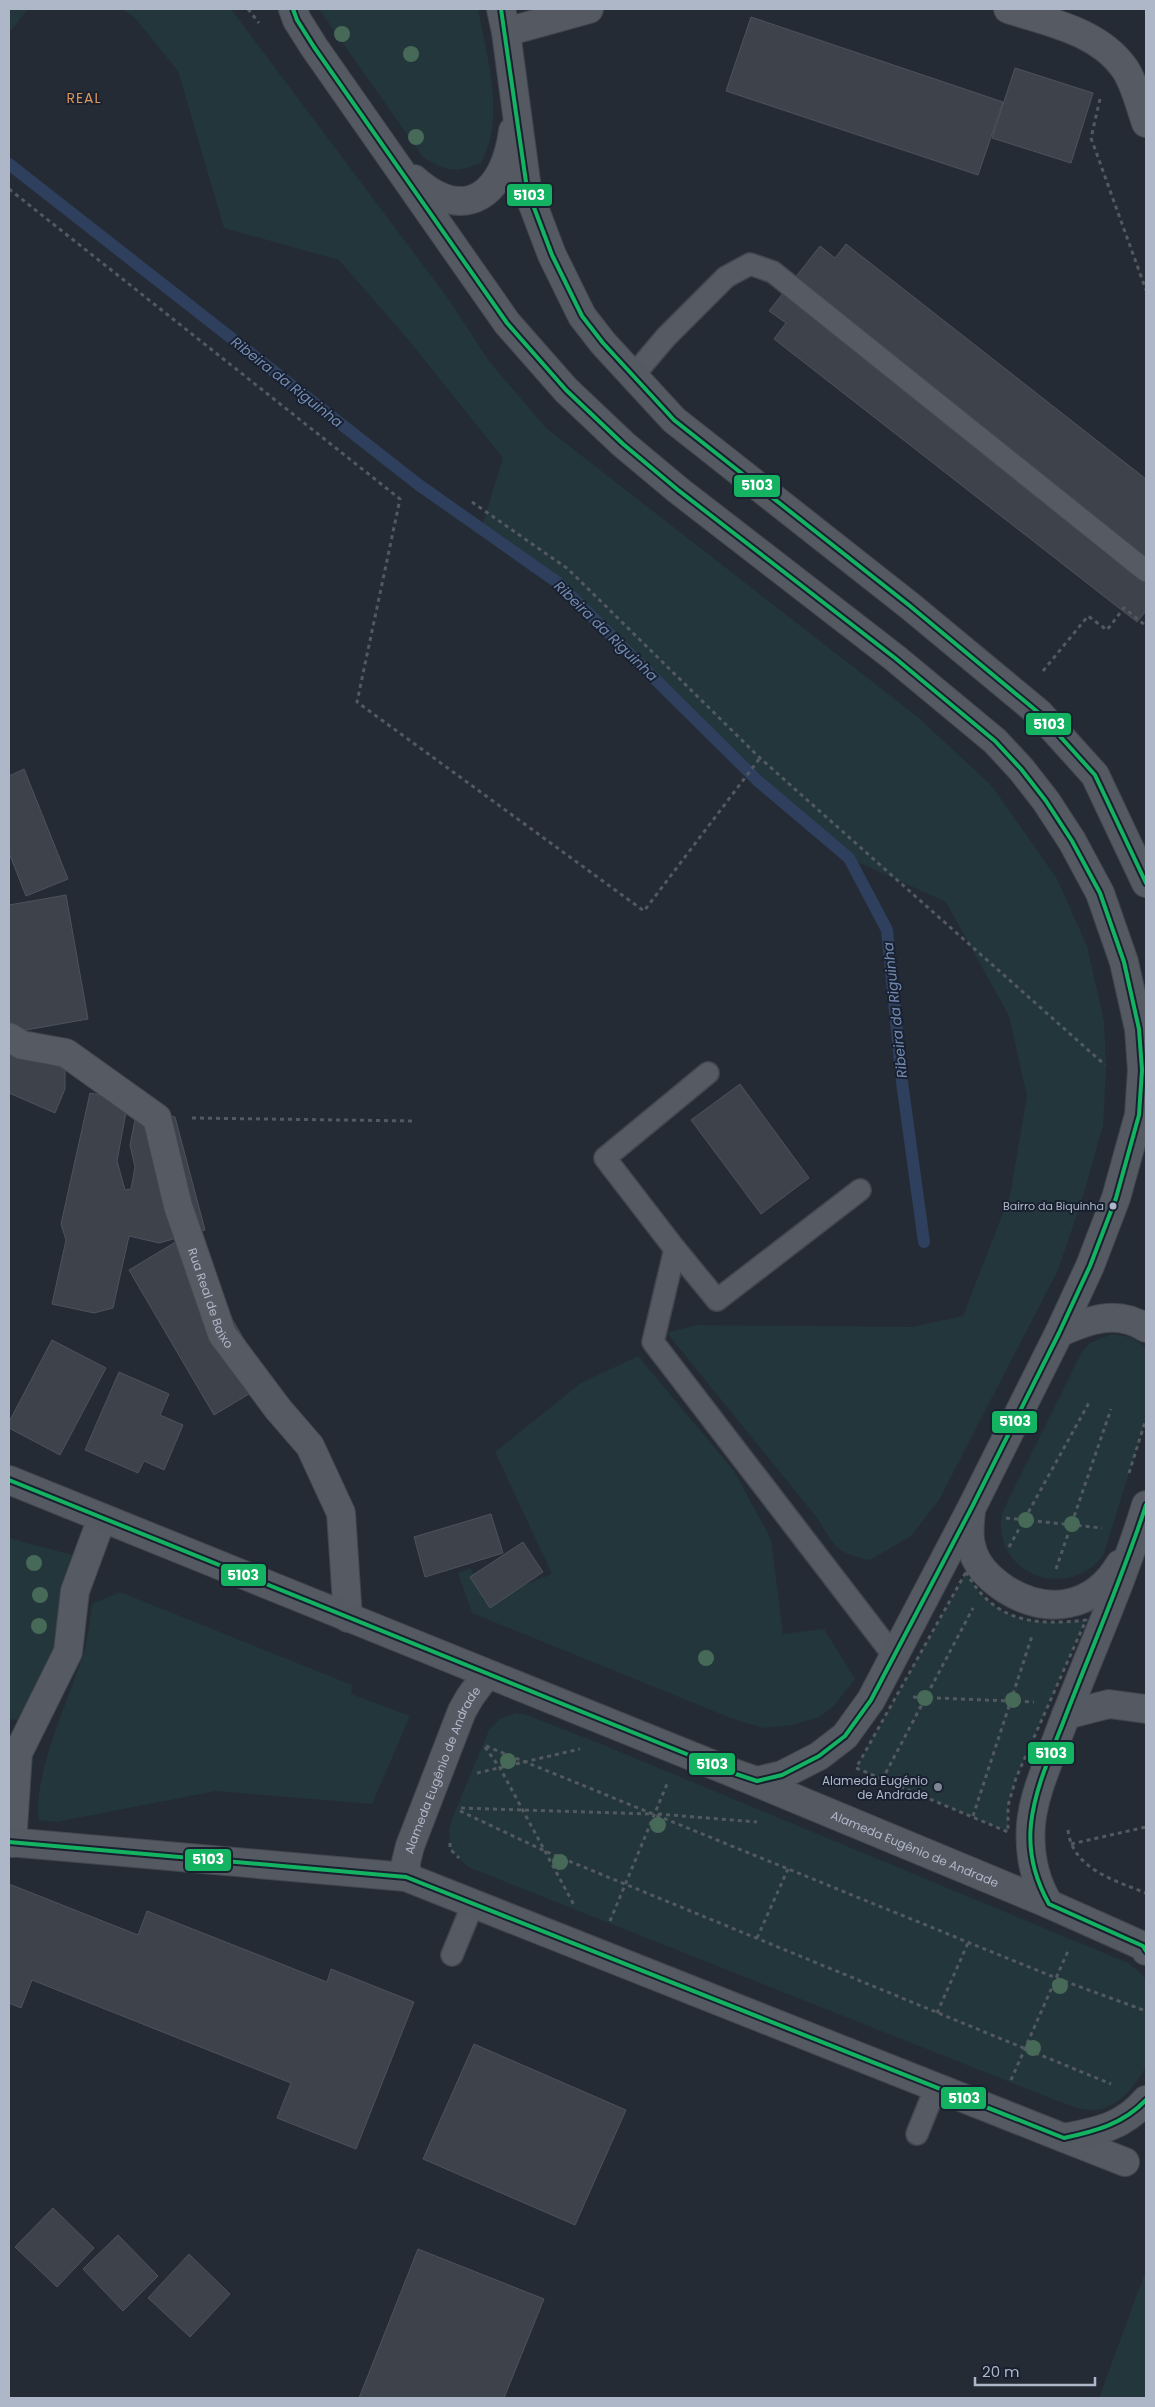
<svg xmlns="http://www.w3.org/2000/svg" width="1155" height="2407" font-family="Poppins,sans-serif">
<style>
.green{fill:#22363b}
.lines{fill:none;stroke-linecap:round;stroke-linejoin:round}
.stream{stroke:#2e405e;stroke-width:12}
.building{fill:#3d424b;stroke:#4d535e}
.lane-casing{stroke:#42464e;stroke-width:24}
.street-casing{stroke:#42464e;stroke-width:30}
.secondary-casing{stroke:#42464e;stroke-width:30}
.path{stroke:#535960;stroke-width:3;stroke-dasharray:4 4;stroke-linecap:butt}
.lane{stroke:#565a63;stroke-width:21}
.street{stroke:#565a63;stroke-width:28}
.secondary{stroke:#545962;stroke-width:28}
.bus-1-casing{stroke:#192130;stroke-width:8}
.bus-1{stroke:#13b361;stroke-width:4}
.tree{fill:#476957}
.bus-dot{fill:#aeb7c8;stroke:#192130;stroke-width:2}
.poi-dot{fill:#7e8695;stroke:#192130;stroke-width:2}
.labels{text-anchor:middle;dominant-baseline:central;stroke-width:4;stroke-linejoin:round;paint-order:stroke}
.bus-label{font-size:11px;fill:#aeb7c8;stroke:#192130;text-anchor:end}
.street-label{font-size:12px;fill:#aeb7c8;stroke:#192130}
.poi-label{font-size:12px;fill:#aeb7c8;stroke:#192130;text-anchor:end}
.neighbourhood-label{font-size:14px;letter-spacing:1px;fill:#dd9553;stroke:#192130}
.water-label{font-size:14px;font-style:italic;fill:#738bb2;stroke:#192130}
.line-badge{stroke:#192130;stroke-width:2}
.badge-label{font-size:14px;text-anchor:middle;font-weight:bold;fill:#fff}
</style>
<rect width="100%" height="100%" fill="#252b35"/>
<g class="green">
<path d="M9 9H28L9 33Z"/>
<path d="M122 9H231L447 297 489 361 546 428 919 718 992 786 1057 879 1087 946 1104 1021 1106 1070 1103 1125 1081 1203 1058 1270 939 1500 911 1536 870 1560C836 1553 835 1547 818 1519L667 1333 696 1325 912 1327 963 1316 1010 1195 1027 1096 1009 1016 946 902 849 858 758 781 557 582 481 529 503 458 411 343 339 260 224 228 178 71 135 18Z"/>
<path d="M319 9H478C487 59 506 116 481 163 455 173 447 172 423 157Z"/>
<path d="M1112 1334 1130 1337 1146 1347V1419L1103 1556C1066 1602 991 1574 1002 1513L1082 1352 1090 1343Z"/>
<path d="M638 1356 734 1471 771 1539 783 1634 824 1629 855 1679 833 1707 819 1717 792 1725 763 1728 733 1719 472 1613 458 1573 471 1568 484 1601 552 1574 495 1452 581 1383Z"/>
<path d="M9 1538 72 1555 61 1585 58 1644 19 1720 9 1719Z"/>
<path d="M966 1572C994 1622 1034 1626 1086 1620L1016 1778 1008 1806V1832L856 1768Z"/>
<path d="M120 1592 352 1685 351 1694 410 1716 372 1804 216 1791 56 1822 39 1820C32 1774 71 1695 85 1649 89 1635 90 1618 92 1604Z"/>
<path d="M516 1713 527 1715 601 1744 1128 1963 1141 1973 1146 1980V2066C1136 2086 1115 2112 1090 2110 1078 2109 1066 2104 1055 2100L468 1867 450 1849 449 1830 452 1819 489 1730 500 1719Z"/>
<path d="M1146 2270V2398H1099Z"/>
</g>
<g class="lines">
<path class="stream" d="M9 164 419 485 557 582 758 781 849 858 887 930 902 1082 924 1242"/>
</g>
<g class="building">
<path d="M751 17 1003 102 978 175 726 91Z"/>
<path d="M1015 68 1093 93 1071 163 992 138Z"/>
<path d="M846 244 1146 479V611L1137 622 774 339 786 323 769 311 820 246 835 258Z"/>
<path d="M24 769 68 879 26 896 9 853V776Z"/>
<path d="M66 895 88 1019 9 1033V905Z"/>
<path d="M9 1045 65 1069V1089L55 1113 9 1093Z"/>
<path d="M740 1084 809 1178 761 1214 691 1120Z"/>
<path d="M90 1093 128 1101 117 1161 125 1190 131 1189 135 1167 130 1145 135 1120 160 1113 175 1117 205 1230 159 1243 129 1236 113 1308 94 1313 52 1304 66 1240 61 1224Z"/>
<path d="M184 1237 269 1382 214 1415 129 1270Z"/>
<path d="M52 1340 106 1368 60 1455 9 1428V1422Z"/>
<path d="M119 1372 169 1394 160 1415 183 1425 164 1470 144 1461 138 1473 85 1450Z"/>
<path d="M491 1514 503 1553 425 1577 414 1537Z"/>
<path d="M523 1542 543 1572 490 1608 470 1577Z"/>
<path d="M9 1884 138 1935 147 1911 327 1982 331 1969 414 2002 356 2149 277 2118 291 2083 32 1980 21 2008 9 2003Z"/>
<path d="M474 2044 626 2110 575 2225 423 2159Z"/>
<path d="M53 2208 94 2248 57 2287 15 2247Z"/>
<path d="M118 2235 158 2276 123 2311 83 2269Z"/>
<path d="M418 2249 544 2299 504 2398H359Z"/>
<path d="M189 2254 230 2294 190 2337 148 2298Z"/>
</g>
<g class="lines">
<defs>
<g id="lane">
<path d="M633 376 666 337 726 277 750 264 773 272 1146 571"/>
<path d="M708 1073 605 1158 675 1249 653 1342 894 1656"/>
<path d="M675 1249 717 1300 860 1190"/>
<path d="M452 1955 473 1904"/>
<path d="M917 2134 936 2087"/>
</g>
<g id="street">
<path d="M1008 9C1048 22 1099 31 1125 69 1135 84 1140 106 1146 123"/>
<path id="s1" d="M9 1037 22 1045 66 1053 157 1118 178 1206 222 1334 278 1409 310 1446 341 1513 348 1618"/>
<path d="M12 1843 18 1753 68 1652 75 1591 102 1518"/>
<path d="M1064 2138 1125 2162"/>
</g>
<g id="secondary">
<path d="M293 9 297 20 314 47 507 323 566 390 623 444 678 490 895 658 995 741 1021 769 1046 801 1072 841 1100 893 1124 962 1139 1029 1142 1070 1139 1115 1116 1198 1090 1266 1059 1333 972 1507 871 1700 845 1736 819 1756 782 1775 757 1781 736 1774"/>
<path d="M501 9 506 32 527 189 552 255 582 316 603 343 674 420 910 606 1039 713 1095 775 1146 883"/>
<path d="M506 32 589 9"/>
<path d="M414 179C467 226 505 192 513 131"/>
<path d="M1059 1333C1088 1320 1117 1309 1146 1328"/>
<path id="s2" d="M9 1480 736 1774 1049 1904 1143 1946 1146 1951"/>
<path d="M971 1511C970 1522 968 1534 971 1545 975 1565 989 1578 1005 1589 1048 1616 1094 1608 1120 1564"/>
<path d="M1066 1715 1109 1704 1146 1709"/>
<path d="M9 1842 406 1877 1064 2138C1098 2131 1123 2127 1146 2100"/>
<path id="s3" d="M406 1877V1862L410 1846 462 1711 470 1697 487 1674"/>
<path d="M1049 1904C1034 1880 1029 1851 1031 1824 1034 1793 1048 1764 1058 1736 1087 1659 1122 1584 1146 1505"/>
</g>
</defs>
<use href="#lane" class="lane-casing"/>
<use href="#street" class="street-casing"/>
<use href="#secondary" class="secondary-casing"/>
<g class="path">
<path d="M248 9 259 23"/>
<path d="M1100 99 1091 138 1146 290"/>
<path d="M9 189 400 499 357 702 644 911 760 758"/>
<path d="M472 502 568 569 760 758 1105 1065"/>
<path d="M1043 671 1088 616 1107 630 1124 608 1146 626"/>
<path d="M192 1118 415 1121"/>
<path d="M1129 1473 1146 1419"/>
<path d="M1006 1518 1102 1528"/>
<path d="M1009 1547 1090 1401"/>
<path d="M1056 1569 1111 1409"/>
<path d="M966 1572C994 1622 1034 1626 1086 1620L1016 1778 1008 1806V1832L856 1768Z"/>
<path d="M913 1697 1034 1702"/>
<path d="M486 1746 1056 1978 1146 2011"/>
<path d="M485 1747 500 1768 574 1905"/>
<path d="M477 1773 580 1749"/>
<path d="M882 1780 973 1608"/>
<path d="M461 1808 652 1814"/>
<path d="M460 1811 547 1852 1111 2084"/>
<path d="M658 1814 757 1822"/>
<path d="M973 1816 1032 1636"/>
<path d="M1068 1830C1072 1869 1116 1881 1146 1893"/>
<path d="M450 1843V1849L459 1858"/>
<path d="M1071 1844 1146 1827"/>
<path d="M610 1921 667 1784"/>
<path d="M757 1938 788 1869"/>
<path d="M937 2013 968 1943"/>
<path d="M1011 2080 1068 1951"/>
</g>
<use href="#lane" class="lane"/>
<use href="#street" class="street"/>
<use href="#secondary" class="secondary"/>
<defs>
<g id="bus-1">
<path d="M501 9 527 189 552 255 582 316 603 343 674 420 910 606 1039 713 1095 775 1146 883"/>
<path d="M9 1480 736 1774 757 1781 782 1775 819 1756 845 1736 871 1700 972 1507 1059 1333 1090 1266 1116 1198 1139 1115 1142 1070 1139 1029 1124 962 1100 893 1072 841 1046 801 1021 769 995 741 895 658 678 490 623 444 566 390 507 323 314 47 297 20 293 9"/>
<path d="M1146 1505C1123 1576 1093 1645 1066 1715 1053 1750 1035 1786 1031 1824 1028 1852 1035 1879 1049 1904L1143 1946 1146 1951"/>
<path d="M9 1842 406 1877 1064 2138C1096 2131 1123 2124 1146 2100"/>
</g>
</defs>
<use href="#bus-1" class="bus-1-casing"/>
<use href="#bus-1" class="bus-1"/>
</g>
<g class="tree">
<circle cx="342" cy="34" r="8"/>
<circle cx="411" cy="54" r="8"/>
<circle cx="416" cy="137" r="8"/>
<circle cx="1026" cy="1520" r="8"/>
<circle cx="1072" cy="1524" r="8"/>
<circle cx="34" cy="1563" r="8"/>
<circle cx="40" cy="1595" r="8"/>
<circle cx="39" cy="1626" r="8"/>
<circle cx="706" cy="1658" r="8"/>
<circle cx="925" cy="1698" r="8"/>
<circle cx="1013" cy="1700" r="8"/>
<circle cx="508" cy="1761" r="8"/>
<circle cx="658" cy="1825" r="8"/>
<circle cx="560" cy="1862" r="8"/>
<circle cx="1060" cy="1986" r="8"/>
<circle cx="1033" cy="2048" r="8"/>
</g>
<circle class="bus-dot" cx="1113" cy="1206" r="4.5"/>
<circle class="poi-dot" cx="938" cy="1787" r="5"/>
<g class="labels">
<g class="bus-label">
<text x="1104" y="1206">Bairro da Biquinha</text>
</g>
<g class="street-label">
<text stroke="none"><textPath href="#s1" startOffset="360">Rua Real de Baixo</textPath></text>
<text stroke="none"><textPath href="#s3" startOffset="114">Alameda Eugênio de Andrade</textPath></text>
<text stroke="none"><textPath href="#s2" startOffset="978">Alameda Eugênio de Andrade</textPath></text>
</g>
<g class="poi-label">
<text x="928" y="1780">Alameda Eugénio<tspan x="928" dy="14">de Andrade</tspan></text>
</g>
<g class="neighbourhood-label">
<text x="84" y="98">REAL</text>
</g>
<g class="water-label">
<text transform="translate(287 382) rotate(38)">Ribeira da Riguinha</text>
<text transform="translate(606 631) rotate(44)">Ribeira da Riguinha</text>
<text transform="translate(895 1010) rotate(-96)">Ribeira da Riguinha</text>
</g>
</g>
<g class="line-badge">
<rect x="506" y="183" width="47" height="24" rx="5" fill="#13b361"/>
<rect x="733" y="474" width="48" height="24" rx="5" fill="#13b361"/>
<rect x="1025" y="712" width="47" height="24" rx="5" fill="#13b361"/>
<rect x="991" y="1410" width="47" height="24" rx="5" fill="#13b361"/>
<rect x="220" y="1563" width="47" height="24" rx="5" fill="#13b361"/>
<rect x="1027" y="1741" width="48" height="24" rx="5" fill="#13b361"/>
<rect x="688" y="1752" width="48" height="24" rx="5" fill="#13b361"/>
<rect x="184" y="1848" width="48" height="24" rx="5" fill="#13b361"/>
<rect x="940" y="2086" width="47" height="24" rx="5" fill="#13b361"/>
</g>
<g class="badge-label">
<text x="529" y="200">5103</text>
<text x="757" y="490">5103</text>
<text x="1049" y="729">5103</text>
<text x="1015" y="1426">5103</text>
<text x="243" y="1580">5103</text>
<text x="1051" y="1758">5103</text>
<text x="712" y="1769">5103</text>
<text x="208" y="1864">5103</text>
<text x="964" y="2103">5103</text>
</g>
<rect width="1155" height="2407" fill="none" stroke="#aeb7c8" stroke-width="20"/>
<path d="M975 2377v8h120v-8" fill="none" stroke="#aeb7c8" stroke-width="2.5"/>
<text x="982" y="2377" font-size="15" fill="#aeb7c8" stroke="#192130" stroke-width="4" paint-order="stroke">20 m</text>
</svg>
